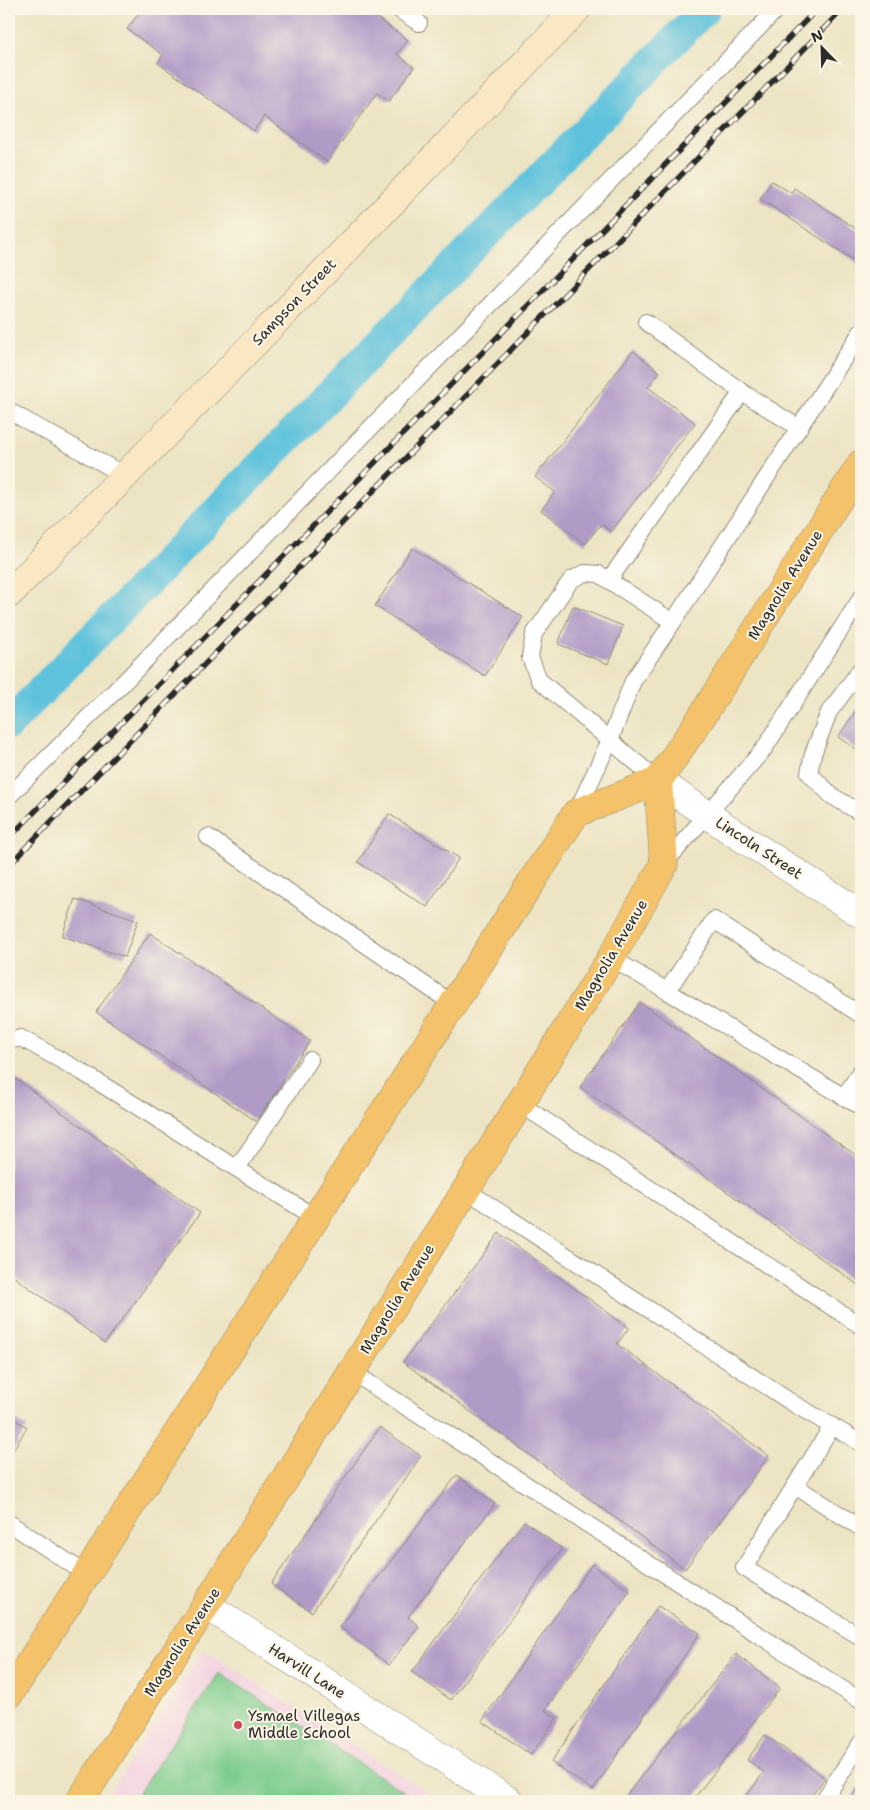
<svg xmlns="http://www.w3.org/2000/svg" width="870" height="1810" font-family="'Shantell Sans',sans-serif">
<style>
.built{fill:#f2cfe1}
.green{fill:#7acc8d;stroke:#527c5c}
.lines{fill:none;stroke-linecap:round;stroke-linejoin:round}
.canal{stroke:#5ec2dc;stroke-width:31}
.building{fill:#b09bc7}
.lane-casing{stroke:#8c8877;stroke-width:18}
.street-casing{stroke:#8c8877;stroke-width:29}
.secondary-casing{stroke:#8c8877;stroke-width:29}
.primary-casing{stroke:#8c8877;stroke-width:29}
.lane{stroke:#fff;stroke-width:16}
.street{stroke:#fff;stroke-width:28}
.secondary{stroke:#fae7c3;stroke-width:28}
.primary{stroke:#f3c26a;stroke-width:28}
.rail-casing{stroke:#2b2b2b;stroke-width:5.5}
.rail{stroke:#fcf5e5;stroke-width:4;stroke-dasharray:11;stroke-linecap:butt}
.poi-dot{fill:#d1495b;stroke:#fcf5e5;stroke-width:2}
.labels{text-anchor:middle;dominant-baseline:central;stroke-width:4;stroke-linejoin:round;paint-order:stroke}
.street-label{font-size:15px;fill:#2b2b2b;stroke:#fcf5e5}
.poi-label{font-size:15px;fill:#2b2b2b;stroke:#fcf5e5;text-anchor:start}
</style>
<rect width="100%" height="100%" fill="#fcf5e5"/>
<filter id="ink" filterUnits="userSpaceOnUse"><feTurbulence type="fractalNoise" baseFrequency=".02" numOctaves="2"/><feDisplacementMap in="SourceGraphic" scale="10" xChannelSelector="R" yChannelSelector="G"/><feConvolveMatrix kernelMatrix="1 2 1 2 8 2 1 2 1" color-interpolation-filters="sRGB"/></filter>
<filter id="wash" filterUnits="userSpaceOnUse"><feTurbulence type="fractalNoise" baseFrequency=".0096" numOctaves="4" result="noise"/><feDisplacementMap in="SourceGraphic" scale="20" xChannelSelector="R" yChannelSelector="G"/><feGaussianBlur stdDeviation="1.12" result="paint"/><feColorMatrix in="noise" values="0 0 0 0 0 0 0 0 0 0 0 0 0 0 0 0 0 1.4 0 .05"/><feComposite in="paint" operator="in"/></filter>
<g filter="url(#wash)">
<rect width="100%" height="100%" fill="#ece4c3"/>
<path class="built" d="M203 1649 441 1801H104Z"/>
<path class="green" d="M219 1673 418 1801H133Z"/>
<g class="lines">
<path class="canal" d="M9 724 705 9"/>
</g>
<g id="blocks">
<g class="building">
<path d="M142 9H364L408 40 397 54 414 67 389 101 377 93 327 162 264 116 254 131 158 63 163 55 127 29Z"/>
<path d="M772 181 791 193 794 188 861 232V265L760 199Z"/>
<path d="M633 351 660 372 648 387 695 423 611 532 601 524 585 544 541 510 555 492 535 477Z"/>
<path d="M412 548 523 617 485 676 375 606Z"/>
<path d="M573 606 623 626 608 664 558 644Z"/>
<path d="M859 706 861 707V753L838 737Z"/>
<path d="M389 814 459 858 427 907 358 862Z"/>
<path d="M75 899 138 920 125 957 62 936Z"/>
<path d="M150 933 310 1041 256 1121 96 1012Z"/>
<path d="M640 1002 861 1159V1287L580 1087Z"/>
<path d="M16 1079 200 1213 105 1343 9 1273V1090Z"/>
<path d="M499 1233 629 1328 617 1344 769 1456 685 1569 403 1362Z"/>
<path d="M9 1416 27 1427 9 1457Z"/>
<path d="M380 1427 421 1456 312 1612 271 1584Z"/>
<path d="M457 1475 495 1504 408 1617 419 1626 389 1665 340 1627Z"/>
<path d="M524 1521 562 1549 451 1700 412 1672Z"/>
<path d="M592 1564 630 1591 545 1710 557 1718 531 1755 482 1721Z"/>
<path d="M658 1606 700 1633 593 1790 551 1762Z"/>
<path d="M736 1654 780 1688 692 1801H622Z"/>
<path d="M765 1735 825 1778 808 1801H743L764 1772 747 1760Z"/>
<path d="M859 1787 861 1789V1801H848Z"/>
</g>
</g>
</g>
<g filter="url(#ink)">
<use href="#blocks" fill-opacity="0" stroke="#8c8877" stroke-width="1"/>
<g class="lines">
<defs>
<g id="lane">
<path d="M398 9 419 23"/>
<path d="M646 322 742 392"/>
<path d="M9 411 124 475"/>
<path d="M609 580 742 392 799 428"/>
<path d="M861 669 829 712 813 754 809 773 832 796 861 813"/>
<path d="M658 781 539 680 530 657 534 634 571 580 585 573 599 574 673 622"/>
<path d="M9 796 125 681 777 9"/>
<path d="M576 813 610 740 633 681 673 622 861 332"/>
<path d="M208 837 453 1004"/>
<path d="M664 864 764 749 861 598"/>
<path d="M611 958 667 991 714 920 861 1015"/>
<path d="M667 991 861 1107"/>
<path d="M9 1041 21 1038 82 1072 316 1218"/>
<path d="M844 1097 861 1071"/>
<path d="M520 1104 861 1326"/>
<path d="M237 1168 310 1060"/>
<path d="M466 1190 794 1404 861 1443"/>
<path d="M352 1372 861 1701"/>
<path d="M832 1426 744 1568 861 1637"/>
<path d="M795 1486 861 1528"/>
<path d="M9 1523 86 1574"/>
<path d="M823 1801 861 1743"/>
</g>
<g id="street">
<path d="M658 781 736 834 861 914"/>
<path d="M206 1605 509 1801"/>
</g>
<path id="secondary" d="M9 594 370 225 577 9"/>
<g id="primary">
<path d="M9 1695 576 813 658 781 699 721 861 464"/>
<path d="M80 1801 206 1605 611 958 664 864 658 781"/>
</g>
</defs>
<use href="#lane" class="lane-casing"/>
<use href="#street" class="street-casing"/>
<use href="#secondary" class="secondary-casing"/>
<use href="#primary" class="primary-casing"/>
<use href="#lane" class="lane"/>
<use href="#street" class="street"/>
<use href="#secondary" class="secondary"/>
<use href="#primary" class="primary"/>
<defs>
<g id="rail">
<path d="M9 838 817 9"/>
<path d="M9 865 843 9"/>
</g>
</defs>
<use href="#rail" class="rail-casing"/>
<use href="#rail" class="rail"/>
</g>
</g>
<circle class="poi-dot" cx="238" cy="1725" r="5"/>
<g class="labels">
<g class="street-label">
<text transform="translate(294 302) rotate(-46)">Sampson Street</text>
<text transform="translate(785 585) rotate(-58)">Magnolia Avenue</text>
<text transform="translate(759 848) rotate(33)">Lincoln Street</text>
<text transform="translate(611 955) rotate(-59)">Magnolia Avenue</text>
<text transform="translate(397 1299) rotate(-58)">Magnolia Avenue</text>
<text transform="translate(182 1642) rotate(-57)">Magnolia Avenue</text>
<text transform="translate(307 1671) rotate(33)">Harvill Lane</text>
</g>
<g class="poi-label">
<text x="248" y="1716">Ysmael Villegas<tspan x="248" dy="17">Middle School</tspan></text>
</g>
</g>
<rect width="870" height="1810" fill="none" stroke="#fcf5e5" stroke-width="30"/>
<g transform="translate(822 48) rotate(337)" stroke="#fcf5e5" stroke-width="4" paint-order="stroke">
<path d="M0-4L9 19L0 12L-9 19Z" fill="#2b2b2b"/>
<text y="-8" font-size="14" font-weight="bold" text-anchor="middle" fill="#2b2b2b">N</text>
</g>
</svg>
